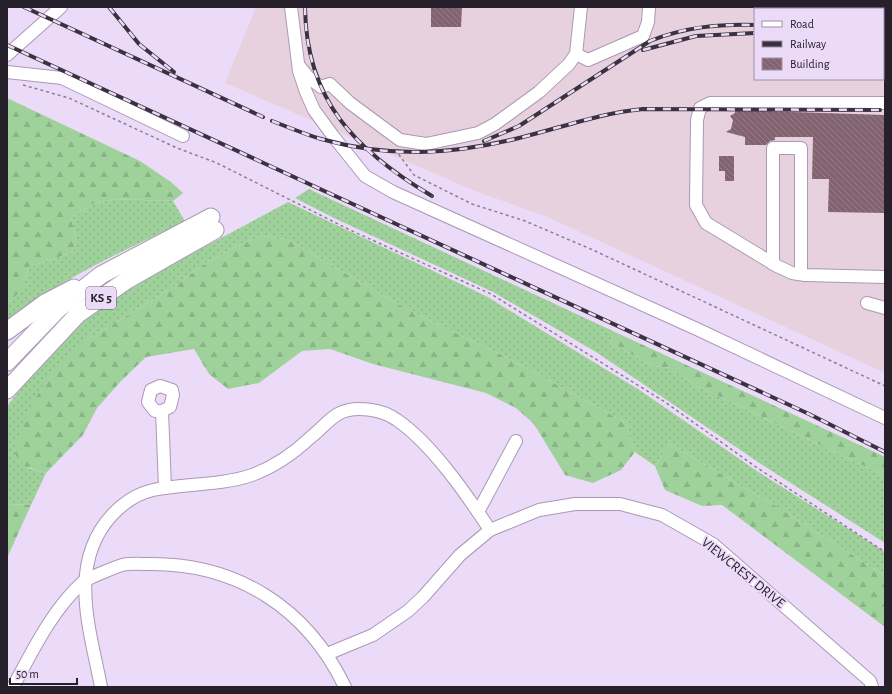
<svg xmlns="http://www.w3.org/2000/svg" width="892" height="694" font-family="'Alegreya Sans',sans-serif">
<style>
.industrial{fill:#e7d1de;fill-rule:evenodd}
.grass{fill:url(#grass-dots)}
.forest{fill:url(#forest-firs)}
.building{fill:url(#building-back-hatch)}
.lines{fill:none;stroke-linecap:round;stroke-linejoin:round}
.minor-casing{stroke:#a999b4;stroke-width:14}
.highway-casing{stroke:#a999b4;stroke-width:19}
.path{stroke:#897e91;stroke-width:1.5;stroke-dasharray:3 3;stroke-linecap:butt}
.minor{stroke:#fff;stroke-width:12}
.highway{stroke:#fff;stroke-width:17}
.rail-casing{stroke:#3a333f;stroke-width:4}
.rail{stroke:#ecdbf8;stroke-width:2.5;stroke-dasharray:8;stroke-linecap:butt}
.labels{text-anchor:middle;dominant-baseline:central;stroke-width:4;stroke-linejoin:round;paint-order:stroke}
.shield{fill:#ecdbf8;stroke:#615868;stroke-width:1}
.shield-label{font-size:13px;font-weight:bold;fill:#26202a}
.street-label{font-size:14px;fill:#26202a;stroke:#ecdbf8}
</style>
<defs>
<pattern id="grass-dots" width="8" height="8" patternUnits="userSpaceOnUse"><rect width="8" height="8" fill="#9fd29b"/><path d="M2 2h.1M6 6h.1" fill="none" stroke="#89b486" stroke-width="1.8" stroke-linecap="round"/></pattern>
<pattern id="forest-firs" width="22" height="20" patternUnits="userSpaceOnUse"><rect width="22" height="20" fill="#9fd29b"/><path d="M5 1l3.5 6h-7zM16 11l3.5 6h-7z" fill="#89b486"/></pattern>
<pattern id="building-back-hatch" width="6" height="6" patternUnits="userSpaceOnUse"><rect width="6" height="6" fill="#82636f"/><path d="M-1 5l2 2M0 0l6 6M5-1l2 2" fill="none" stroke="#947e87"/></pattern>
</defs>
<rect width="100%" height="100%" fill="#ecdbf8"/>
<path class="industrial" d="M256 7H885V373L545 216 480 193 225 83ZM755 9H883V79H755Z"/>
<g class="grass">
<path d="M309 189 615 332 610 343 654 366 671 368 695 385 885 476V543L761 464 596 352 493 292 334 218 295 198Z"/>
<path d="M116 199 173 201 185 221C124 251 61 278 7 321V303L23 288 29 267 73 252 76 238 71 218 92 204Z"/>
<path d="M288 202 486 296 641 391 757 471 885 552V576L779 508 670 444 655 466 635 452 626 423 508 358 408 310 287 239 262 236 237 246 203 265 169 290 85 341 28 468 46 473 31 505 7 504V406L52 351 92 314 120 295 182 259Z"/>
</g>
<g class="forest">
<path d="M7 98 140 161 171 182 183 193 173 201 116 199 92 204 71 218 76 238 73 252 29 267 23 289 7 303Z"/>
<path d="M262 236 287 239 408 310 508 358 626 423 635 452 621 470 593 483 565 475 534 424 516 408 486 393 373 364 330 349 302 351 259 383 228 389 209 374 194 349 146 357 121 381 97 408 83 435 46 473C28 468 23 467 13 450L32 404 53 369 85 341 169 290 203 265 237 246Z"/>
<path d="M615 332 879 454 885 457V476L695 385 671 368 654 366 610 343Z"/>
<path d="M670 444 779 508 885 576V627L722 505 702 506 665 490 655 466Z"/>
<path d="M7 504 31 505 7 558Z"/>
</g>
<g class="building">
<path d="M431 7H462L461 27H431Z"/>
<path d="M735 110 885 115V213L828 212 829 179H812L813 137H775V140L770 141 766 145H745V137L726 132 731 129 733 120 730 116 735 113Z"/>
<path d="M719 156H734V181H725V171H719Z"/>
</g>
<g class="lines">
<defs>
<g id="minor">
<path d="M291 7 299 71 306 92 314 110 333 136 365 176 393 192 699 330 885 418"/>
<path d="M581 7 576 54 588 60 643 36 648 22 649 7"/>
<path d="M7 55 61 7"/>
<path d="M300 67 309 78 321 87 330 84 350 103 400 140 426 144 478 133 495 124 539 92 569 64 576 54"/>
<path d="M7 72 62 78 183 136"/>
<path d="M885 103H710L700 108 697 120 696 205 706 223 777 266 792 273 805 275 885 277"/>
<path d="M773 264V148H801V274"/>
<path d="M867 303 885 308"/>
<path d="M162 411H155L148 402 151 390 160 386 172 390 173 395 170 407 162 411 165 488"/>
<path d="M478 512 516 441"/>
<path d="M327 654 373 635 408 611 423 597 460 555 490 530 539 510 575 504H620L662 515 713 544 870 681 872 687"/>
<path d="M13 687C33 650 52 610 83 582 86 579 118 566 122 565 130 563 141 564 149 564 237 563 307 608 345 687"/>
<path d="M101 687C90 629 67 564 112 515 124 502 136 494 153 490 185 483 220 486 252 475 274 467 294 453 311 437 320 430 328 420 338 414 354 405 382 409 397 420 432 444 467 495 490 530"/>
</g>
<g id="highway">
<path d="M7 331 45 303 74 288"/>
<path d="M7 362 58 309 101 275 211 217"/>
<path d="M7 390 78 314 127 280 215 230"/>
</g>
</defs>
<use href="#minor" class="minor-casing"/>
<use href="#highway" class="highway-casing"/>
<g class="path">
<path d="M23 85 69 98 177 148 217 163 350 230 491 294 665 402 756 467 885 552"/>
<path d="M398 149 397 152 414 175 472 204 525 221 593 250 885 386"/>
</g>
<use href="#minor" class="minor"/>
<use href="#highway" class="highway"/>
<defs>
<g id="rail">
<path d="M24 7 263 117"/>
<path d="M109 7 139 44 174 72"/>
<path d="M305 7C306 101 356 151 432 196"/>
<path d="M883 26H885"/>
<path d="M883 34H885"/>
<path d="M7 45 809 414 885 452"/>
<path d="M643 50 696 36 755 33"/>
<path d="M272 121C288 127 304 134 321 139 390 158 450 155 519 138 560 128 600 113 643 109L880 110"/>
<path d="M484 141 519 126 650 41C685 27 718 24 755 25"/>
</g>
</defs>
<use href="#rail" class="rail-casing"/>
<use href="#rail" class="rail"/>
</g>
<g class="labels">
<rect class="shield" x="86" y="287" width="30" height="22" rx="3"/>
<g class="shield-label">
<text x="101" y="298">KS 5</text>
</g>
<g class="street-label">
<text transform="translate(743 573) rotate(39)">VIEWCREST DRIVE</text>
</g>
</g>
<rect width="892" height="694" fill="none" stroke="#26202a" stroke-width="16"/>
<rect x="754" y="8" width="130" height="72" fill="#ecdbf8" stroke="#9d90a6"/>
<rect x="762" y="21" width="20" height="6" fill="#ffffff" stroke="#9d90a6"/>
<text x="790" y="28" font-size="12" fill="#26202a">Road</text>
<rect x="762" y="41" width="20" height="6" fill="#3a333f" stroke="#9d90a6"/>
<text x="790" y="48" font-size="12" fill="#26202a">Railway</text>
<rect x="762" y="58" width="20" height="12" fill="url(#building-back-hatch)" stroke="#9d90a6"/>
<text x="790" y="68" font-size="12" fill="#26202a">Building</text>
<path d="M10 678v6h67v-6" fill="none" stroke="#26202a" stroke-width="2"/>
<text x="16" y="678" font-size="12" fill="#26202a" stroke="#ecdbf8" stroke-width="3" paint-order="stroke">50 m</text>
</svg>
